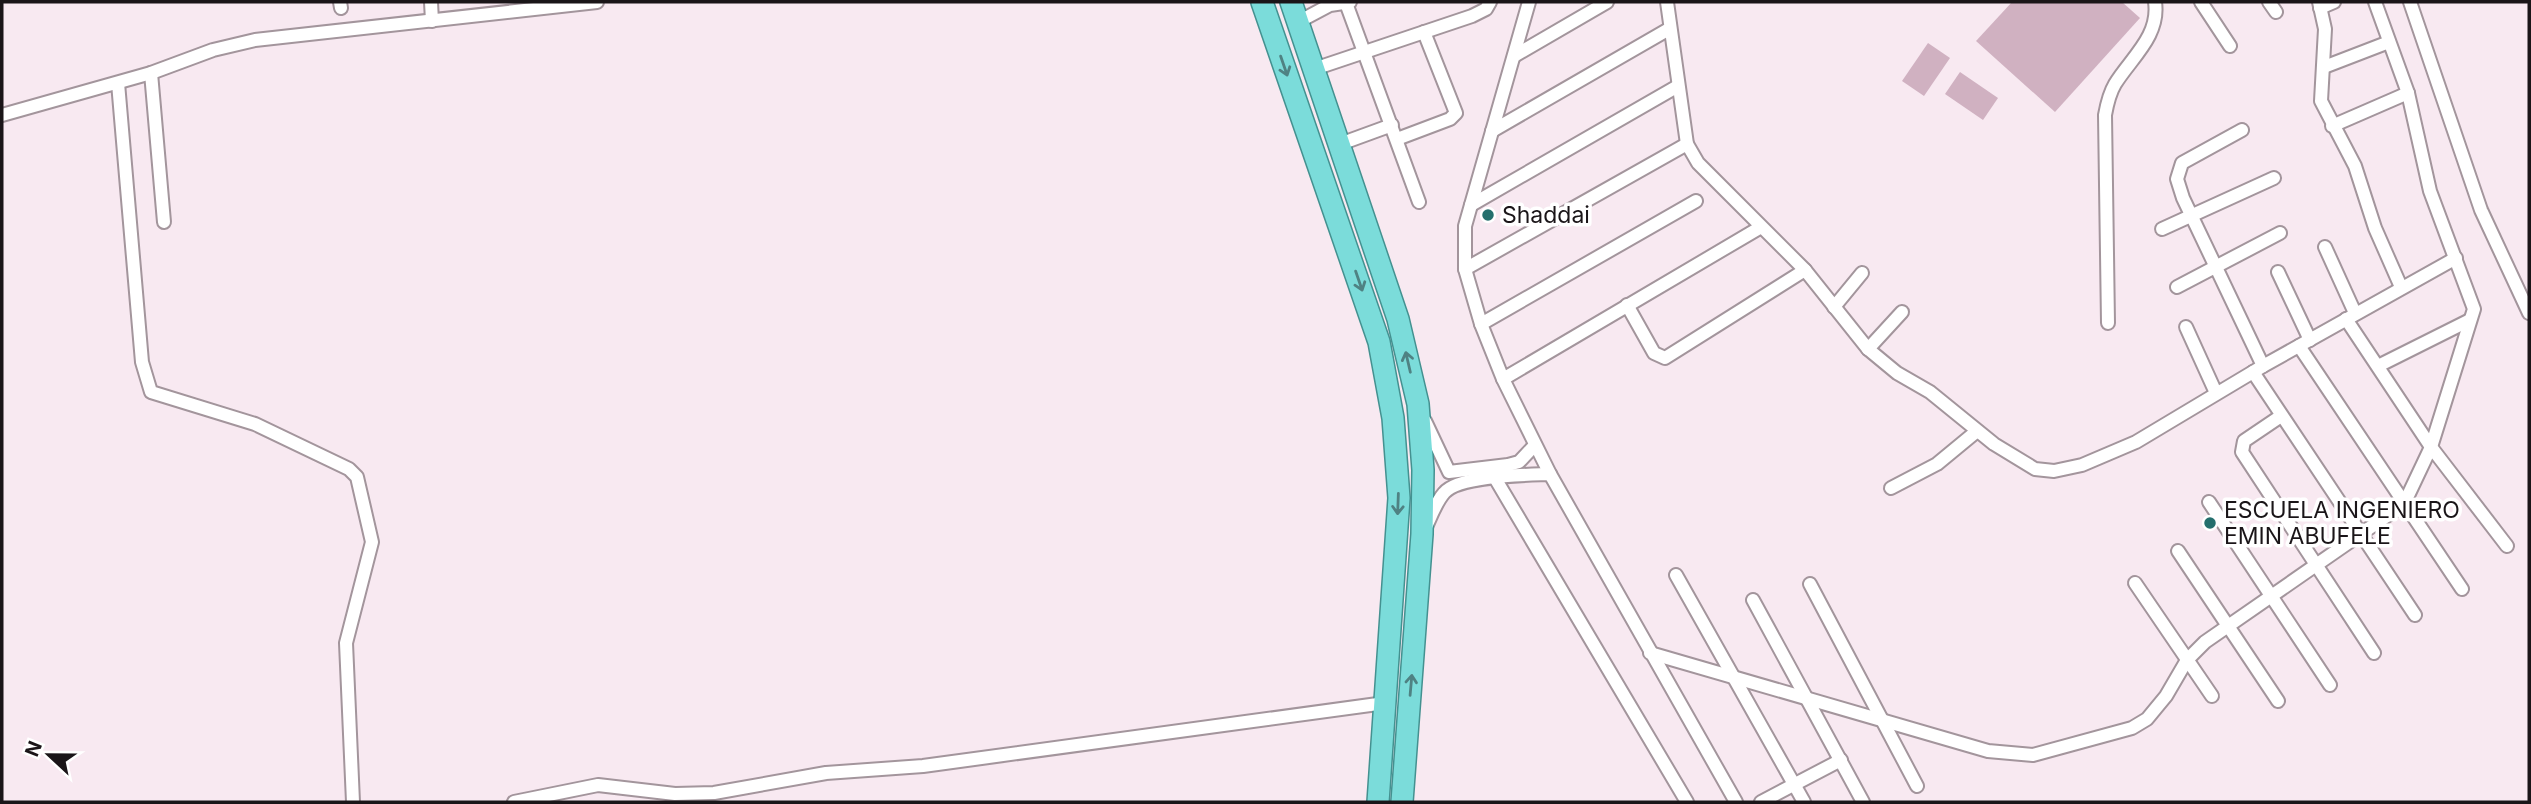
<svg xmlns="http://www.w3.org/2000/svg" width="2531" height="804" font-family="Inter,sans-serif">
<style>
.pitch{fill:#d0b1c1}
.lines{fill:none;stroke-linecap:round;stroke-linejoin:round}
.minor-casing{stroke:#a3959c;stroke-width:16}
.trunk-casing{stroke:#449190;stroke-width:24}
.minor{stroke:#fff;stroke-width:12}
.trunk{stroke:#7bdcda;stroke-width:21}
.oneway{stroke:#4f8283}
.poi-dot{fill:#246f6d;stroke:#fff;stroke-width:2.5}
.labels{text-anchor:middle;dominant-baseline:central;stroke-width:7;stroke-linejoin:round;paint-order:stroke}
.poi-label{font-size:23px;fill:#1a1518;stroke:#fff;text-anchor:start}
</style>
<rect width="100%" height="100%" fill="#f8e9f1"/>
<g class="pitch">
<path d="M2012 2H2122L2140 18 2055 112 1976 41Z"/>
<path d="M1928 43 1950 58 1924 96 1902 81Z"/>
<path d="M1960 72 1998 98 1983 120 1945 94Z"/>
</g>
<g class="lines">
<defs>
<g id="minor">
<path d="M340 2 341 8"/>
<path d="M431 2 432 21"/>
<path d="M1529 2 1465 226V269L1481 324 1503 379 1550 474 1736 802"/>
<path d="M1667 2 1687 144 1698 163 1805 270 1868 349 1897 373 1930 392 1994 444 2035 469 2054 471 2082 465 2136 442 2263 366 2456 258"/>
<path d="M2201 2 2230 46"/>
<path d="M2269 2 2276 12"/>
<path d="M2319 2 2325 29 2321 101 2355 166 2375 228 2401 287"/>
<path d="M2410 2 2481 210 2529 313"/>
<path d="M1346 3 1419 202"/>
<path d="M2320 8 2334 2"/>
<path d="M1298 22 1330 5 1350 2"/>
<path d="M1514 56 1607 2"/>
<path d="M2324 67 2389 42"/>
<path d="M1314 69 1472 16 1486 9 1490 2"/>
<path d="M151 73 164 222"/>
<path d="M118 83 142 362 151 392 255 424 349 469 357 477 372 542 346 643 353 802"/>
<path d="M2 115 151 73 213 50 255 40 597 2"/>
<path d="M2332 126 2408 93"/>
<path d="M2242 130 2182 163 2177 179 2183 198 2263 366"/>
<path d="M1492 131 1669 29"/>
<path d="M1397 139 1450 119 1456 113 1424 32"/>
<path d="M1340 144 1392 125"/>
<path d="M1471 205 1678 86"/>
<path d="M2162 229 2274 178"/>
<path d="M2325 247 2355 313"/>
<path d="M1465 269 1687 144"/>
<path d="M2278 272 2310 340"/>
<path d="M2177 287 2280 233"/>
<path d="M1627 305 1654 353 1665 358 1805 270"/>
<path d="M1834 307 1862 273"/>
<path d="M2346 319 2431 447 2507 546"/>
<path d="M2108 323 2105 115C2107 104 2109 94 2115 84 2131 58 2160 36 2155 2"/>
<path d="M1481 324 1696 201"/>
<path d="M2186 327 2216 393"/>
<path d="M2299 346 2462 589"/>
<path d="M1868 349 1902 312"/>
<path d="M2378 366 2470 320"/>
<path d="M2253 372 2415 615"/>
<path d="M1503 379 1761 227"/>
<path d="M2281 416 2244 441 2242 452 2374 653"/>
<path d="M1425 421 1449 472 1508 465 1519 462 1535 445"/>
<path d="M1495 478 1687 802"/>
<path d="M1891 488 1937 464 1977 431"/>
<path d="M2209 502 2330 685"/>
<path d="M1426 527C1431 516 1436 502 1444 493 1459 475 1526 475 1550 474"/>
<path d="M2178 551 2278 701"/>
<path d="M1676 575 1804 802"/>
<path d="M2135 583 2212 696"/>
<path d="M1810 584 1917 786"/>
<path d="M1753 600 1863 802"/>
<path d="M1650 653 1988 751 2033 755 2132 728 2147 719 2166 696 2187 660 2205 642 2404 504 2431 447 2474 309 2430 191 2408 93 2375 2"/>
<path d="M514 802 598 785 675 794 714 793 826 773 923 766 1385 703"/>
<path d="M1761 802 1841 760"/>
</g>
<g id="trunk">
<path d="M1262 2 1379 342 1393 418 1399 498 1378 802"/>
<path d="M1291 2 1398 319 1418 404 1423 470 1422 534 1402 802"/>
</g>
</defs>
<use href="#minor" class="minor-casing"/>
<use href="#trunk" class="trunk-casing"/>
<use href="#minor" class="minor"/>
<use href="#trunk" class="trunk"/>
</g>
<defs><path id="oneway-shaft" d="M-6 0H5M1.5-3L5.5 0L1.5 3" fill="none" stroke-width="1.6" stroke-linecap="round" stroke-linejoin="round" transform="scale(1.75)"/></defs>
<g class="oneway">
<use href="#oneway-shaft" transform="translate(1284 66) rotate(71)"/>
<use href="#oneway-shaft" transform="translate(1359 281) rotate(71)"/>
<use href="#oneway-shaft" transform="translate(1408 362) rotate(-103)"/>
<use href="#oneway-shaft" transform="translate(1398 504) rotate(92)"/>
<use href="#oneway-shaft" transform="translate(1411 685) rotate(-85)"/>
</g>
<g class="poi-dot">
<circle cx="1488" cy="215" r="7"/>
<circle cx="2210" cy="523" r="7"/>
</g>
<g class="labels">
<g class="poi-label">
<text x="1502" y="215">Shaddai</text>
<text x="2224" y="510">ESCUELA INGENIERO<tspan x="2224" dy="26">EMIN ABUFELE</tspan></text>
</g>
</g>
<rect width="2531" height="804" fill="none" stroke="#1a1518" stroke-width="7"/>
<g transform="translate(49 755) rotate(292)" stroke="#ffffff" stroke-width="5" paint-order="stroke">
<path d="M0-5L12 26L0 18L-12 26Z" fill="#1a1518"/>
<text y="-10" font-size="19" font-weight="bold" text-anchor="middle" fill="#1a1518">N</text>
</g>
</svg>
